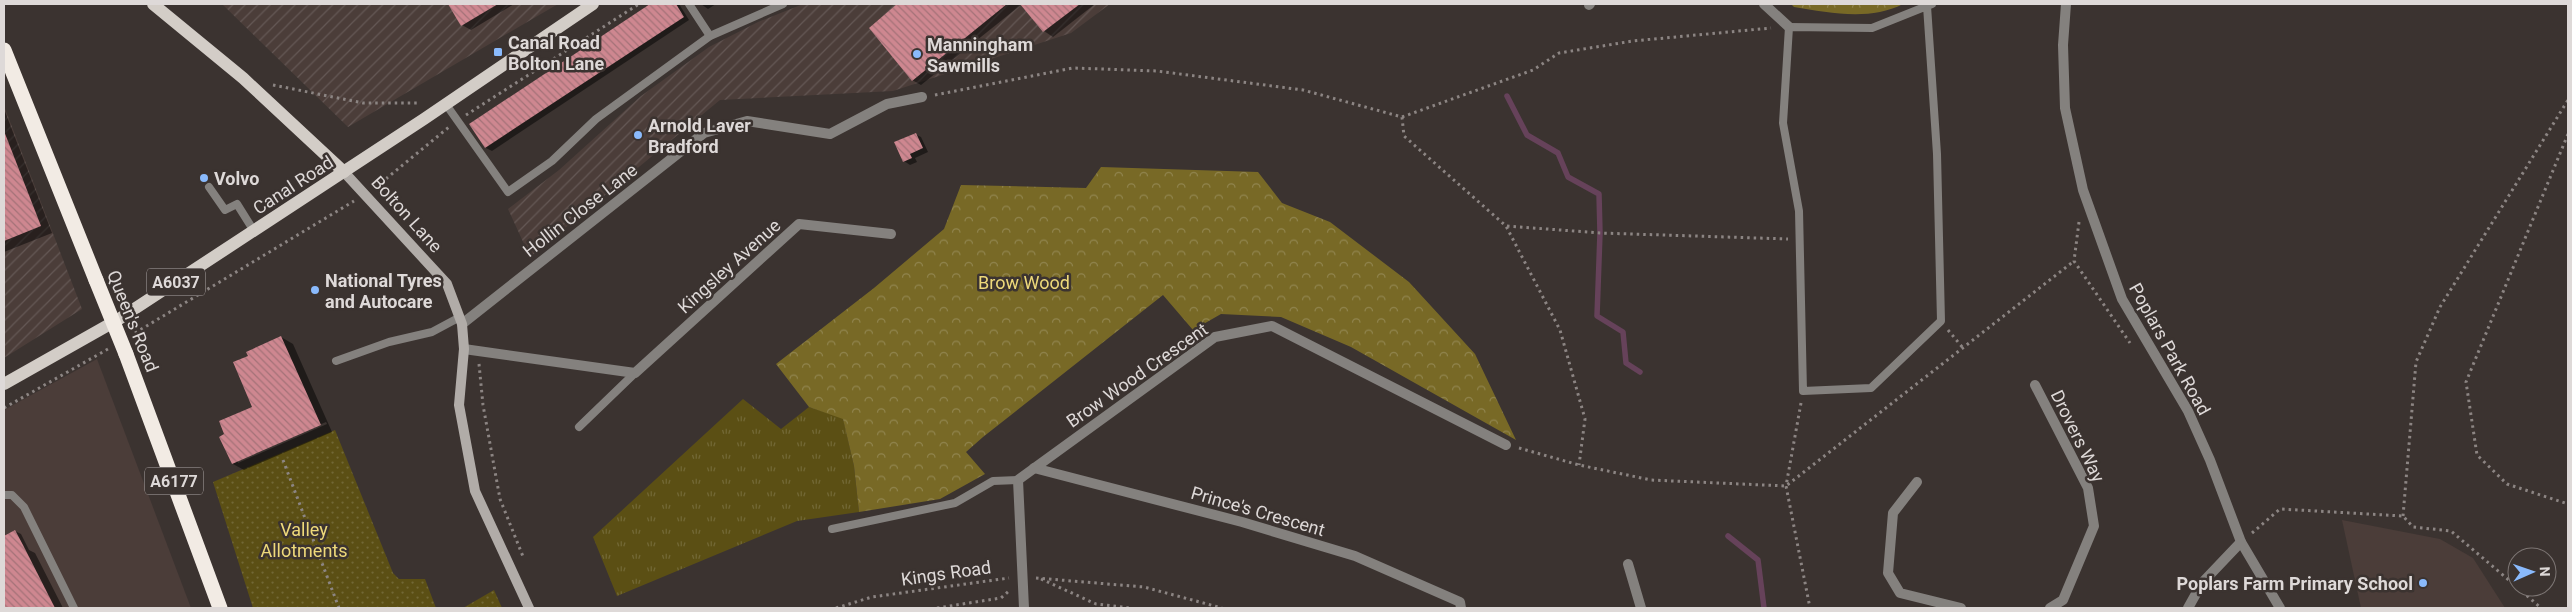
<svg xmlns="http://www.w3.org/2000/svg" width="2572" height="612" font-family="Roboto,sans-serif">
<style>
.built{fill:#4b3d39}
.industrial{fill:url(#industrial-furrows)}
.grass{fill:url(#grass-tufts)}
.forest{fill:url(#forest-crowns)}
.garden{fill:url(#garden-dots)}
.shadow{fill:#0007;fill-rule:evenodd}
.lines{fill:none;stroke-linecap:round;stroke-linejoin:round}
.stream{stroke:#66425a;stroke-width:5.5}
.building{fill:url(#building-back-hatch)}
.path{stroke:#8c8583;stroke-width:3;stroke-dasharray:2.5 4;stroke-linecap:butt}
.lane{stroke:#84817e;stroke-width:8}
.street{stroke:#84817e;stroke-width:10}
.secondary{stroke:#b1aca8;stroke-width:10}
.primary{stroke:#d3cdc7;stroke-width:12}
.highway{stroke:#f2ebe4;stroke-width:15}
.highway-bridge{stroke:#f2ebe4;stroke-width:15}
.poi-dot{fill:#8abafc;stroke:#3b3330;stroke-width:2}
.labels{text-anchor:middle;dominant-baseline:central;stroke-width:5;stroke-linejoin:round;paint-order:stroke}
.shield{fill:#3b3330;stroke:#ada7a6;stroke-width:1}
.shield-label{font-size:16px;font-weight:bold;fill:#ded9d8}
.poi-label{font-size:18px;font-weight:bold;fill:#ded9d8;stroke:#3b3330;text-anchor:start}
.street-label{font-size:18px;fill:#ded9d8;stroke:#3b3330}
.park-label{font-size:18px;fill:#eed97a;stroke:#3b3330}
</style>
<defs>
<pattern id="industrial-furrows" width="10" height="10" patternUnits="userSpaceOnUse" patternTransform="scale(1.25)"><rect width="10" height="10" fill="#4b3d39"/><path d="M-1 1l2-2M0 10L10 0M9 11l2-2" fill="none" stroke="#645855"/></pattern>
<pattern id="grass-tufts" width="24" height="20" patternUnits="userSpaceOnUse" patternTransform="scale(1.25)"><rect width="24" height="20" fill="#5b4f14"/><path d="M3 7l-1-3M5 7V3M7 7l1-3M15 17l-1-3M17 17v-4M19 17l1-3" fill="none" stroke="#726835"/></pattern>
<pattern id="forest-crowns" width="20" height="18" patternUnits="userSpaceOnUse" patternTransform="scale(1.25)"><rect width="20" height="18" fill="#786926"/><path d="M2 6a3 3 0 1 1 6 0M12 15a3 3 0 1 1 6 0" fill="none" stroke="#91854f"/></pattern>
<pattern id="garden-dots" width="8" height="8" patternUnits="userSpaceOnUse" patternTransform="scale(1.25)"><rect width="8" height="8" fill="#5b4f14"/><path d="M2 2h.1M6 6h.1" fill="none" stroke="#726835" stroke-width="1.8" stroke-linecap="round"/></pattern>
<pattern id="building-back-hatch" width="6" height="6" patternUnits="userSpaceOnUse" patternTransform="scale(1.25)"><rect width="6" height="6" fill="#ce8790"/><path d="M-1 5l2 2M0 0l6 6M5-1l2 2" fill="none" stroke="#a47278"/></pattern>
</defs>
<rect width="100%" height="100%" fill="#3b3330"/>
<g class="built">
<path d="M97 359 191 608H4V410Z"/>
<path d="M2342 520 2440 539 2473 558 2505 608H2361Z"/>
</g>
<g class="industrial">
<path d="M222 4H558L348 127Z"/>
<path d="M803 4H1110L1071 33 893 91 720 100 530 257 508 209 559 170 641 96 709 47 758 22Z"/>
<path d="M4 106 82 309 4 358Z"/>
</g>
<path class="grass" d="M743 399 781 429 809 407 843 418 854 466 859 512 797 521 617 596 593 537Z"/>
<g class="forest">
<path d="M1791 4H1903C1870 21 1830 13 1794 7Z"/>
<path d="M1101 167 1258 172 1282 203 1330 222 1409 282 1475 354 1516 440 1351 347 1281 317 1221 314 1193 330 1163 295 983 437 966 452 985 474 940 499 859 512 854 466 843 419 809 407 776 364 874 288 944 229 961 185 1086 188Z"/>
</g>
<g class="garden">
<path d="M335 430 393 573 399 579H425L436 608H253L213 482Z"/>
<path d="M494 590 502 608H463Z"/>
</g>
<g class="shadow">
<path d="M449 4H514L471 30 462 25Z"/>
<path d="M652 4H679L689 20 492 151 486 148 470 124Z"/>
<path d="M701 4H716L708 9Z"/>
<path d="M899 4H1022L921 85 912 80 870 28Z"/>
<path d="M1022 4H1095L1053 37 1044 31Z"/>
<path d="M4 109 52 233 4 252Z"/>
<path d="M915 134 921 137 928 152 915 158 917 162 910 165 904 161Z"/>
<path d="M281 337 293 344 332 432 244 470 233 464 253 408 249 356ZM326 422 327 424 238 463V460Z"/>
<path d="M15 531 21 534 29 550 35 553 63 608H4V537Z"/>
</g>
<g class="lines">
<g class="stream">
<path d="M1507 96 1527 135 1558 153 1568 177 1599 194 1600 233 1597 316 1623 332 1626 363 1640 372"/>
<path d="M1728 536 1758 560 1764 608"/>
</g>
</g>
<g class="building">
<path d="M448 4H498L461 26Z"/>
<path d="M650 4H676L684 17 485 148 469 124Z"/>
<path d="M897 4H1007L912 81 869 28Z"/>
<path d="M1020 4H1080L1043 32Z"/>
<path d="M4 131 41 226 4 241Z"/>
<path d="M916 133 923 148 910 154 912 158 903 162 894 142Z"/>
<path d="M281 336 321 425 232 464 219 437 224 434 219 421 252 407 233 362 248 356 246 352Z"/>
<path d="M15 530 23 545 55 608H4V536Z"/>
</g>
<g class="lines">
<g class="path">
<path d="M273 85 363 103H420"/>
<path d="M935 95 1073 68 1157 71 1303 90 1402 117 1404 136 1506 226 1560 330 1585 419 1579 465"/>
<path d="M466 115 639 4"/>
<path d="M1402 117 1533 70 1559 53 1633 41 1771 28"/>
<path d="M2568 134 2466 382 2477 455 2507 484 2568 504"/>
<path d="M376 187 449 127"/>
<path d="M2079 222 2074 261 2130 343"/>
<path d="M1507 226 1600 233 1788 239"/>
<path d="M1948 330 1963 348"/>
<path d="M135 333 354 201"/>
<path d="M479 364 483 405 500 499 524 559"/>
<path d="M1801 403 1786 486 1810 608"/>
<path d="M4 408 108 349"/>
<path d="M1519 448 1579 465 1651 480 1786 486 2074 261"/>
<path d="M283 460 339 608"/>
<path d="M2403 516 2416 362 2440 307 2568 100"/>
<path d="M2252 533 2280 509 2403 516 2413 527 2451 531 2517 587"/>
<path d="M1036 578 1144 587 1222 608"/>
<path d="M1041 579 1096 604 1130 608"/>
<path d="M2517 587 2541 608"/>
<path d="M836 608 872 597 1009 578"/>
<path d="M937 608 1001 598 1010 590"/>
</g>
<g class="lane">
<path d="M689 4 710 36"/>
<path d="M1927 6 1937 154 1941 321 1871 388 1803 391 1799 211 1783 123 1789 27 1872 28 1932 4"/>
<path d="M445 103 508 192 552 161 596 119 710 36 783 4"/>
<path d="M209 187 225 210 237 204 254 231"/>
<path d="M336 361 389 342 432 332 460 317"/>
<path d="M579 427 635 373"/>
<path d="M4 495H12L24 507 74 608"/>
<path d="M832 529 955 503 993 481 1018 480"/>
</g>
<g class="street">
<path d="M1764 4 1789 27"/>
<path d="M2066 4 2063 45 2065 108 2083 190 2122 299 2188 411 2210 460 2241 542 2280 608"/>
<path d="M1589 5 1590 4"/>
<path d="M462 324 704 133 747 121 830 134 887 104 922 97"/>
<path d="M464 349 635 373 799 224 891 234"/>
<path d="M2035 385 2088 488 2094 526 2063 600 2050 608"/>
<path d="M1034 468 1242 522 1355 556 1460 602 1461 608"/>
<path d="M1917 482 1893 513 1888 573 1900 593 1961 608"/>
<path d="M1628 564 1641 608"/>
<path d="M1024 608 1018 480 1215 337 1272 326 1506 445"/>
<path d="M2188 608 2202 583 2241 542"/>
</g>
<path class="secondary" d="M344 172 447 284 462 324 464 349 459 405 475 491 529 608"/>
<g class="primary">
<path d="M153 4 243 78 344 172"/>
<path d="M4 384 119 319 424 119 593 4"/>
</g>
<g class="highway">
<path d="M4 50 96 280"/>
<path d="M126 354 220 608"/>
</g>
<path class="highway-bridge" d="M96 280 126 354"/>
</g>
<g class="poi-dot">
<rect x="493" y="47" width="10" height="10" rx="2.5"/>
<circle cx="917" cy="54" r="5"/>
<circle cx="638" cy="135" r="5"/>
<circle cx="204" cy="178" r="5"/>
<circle cx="315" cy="290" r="5"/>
<circle cx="2423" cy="583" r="5"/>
</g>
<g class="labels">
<g class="shield">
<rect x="147" y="268.5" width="58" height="27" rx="4"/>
<rect x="145" y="467.5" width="58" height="27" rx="4"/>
</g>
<g class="shield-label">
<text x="176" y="282">A6037</text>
<text x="174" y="481">A6177</text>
</g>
<g class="poi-label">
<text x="508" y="42">Canal Road<tspan x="508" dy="21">Bolton Lane</tspan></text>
<text x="927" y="44">Manningham<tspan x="927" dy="21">Sawmills</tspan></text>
<text x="648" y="125">Arnold Laver<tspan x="648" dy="21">Bradford</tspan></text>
<text x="214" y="178">Volvo</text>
<text x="325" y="280">National Tyres<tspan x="325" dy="21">and Autocare</tspan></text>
<text x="2413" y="583" text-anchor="end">Poplars Farm Primary School</text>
</g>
<g class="street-label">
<text transform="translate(293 185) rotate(-33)">Canal Road</text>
<text transform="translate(580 210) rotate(-38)">Hollin Close Lane</text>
<text transform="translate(407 214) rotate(48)">Bolton Lane</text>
<text transform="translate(729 266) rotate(-42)">Kingsley Avenue</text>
<text transform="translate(133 321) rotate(68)">Queen's Road</text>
<text transform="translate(2170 349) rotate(61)">Poplars Park Road</text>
<text transform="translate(1137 375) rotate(-35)">Brow Wood Crescent</text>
<text transform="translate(2078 436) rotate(64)">Drovers Way</text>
<text transform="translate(1258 511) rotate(16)">Prince's Crescent</text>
<text transform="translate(946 573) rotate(-8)">Kings Road</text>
</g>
<g class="park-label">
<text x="1024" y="282">Brow Wood</text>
<text x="304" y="529">Valley<tspan x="304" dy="21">Allotments</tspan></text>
</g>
</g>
<rect width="2572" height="612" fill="none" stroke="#ded9d8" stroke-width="10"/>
<g transform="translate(2532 572) rotate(88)"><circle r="24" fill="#3b3330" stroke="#7c7573"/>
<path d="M0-4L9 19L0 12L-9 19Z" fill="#8abafc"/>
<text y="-8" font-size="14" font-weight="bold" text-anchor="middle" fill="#ded9d8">N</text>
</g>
</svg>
